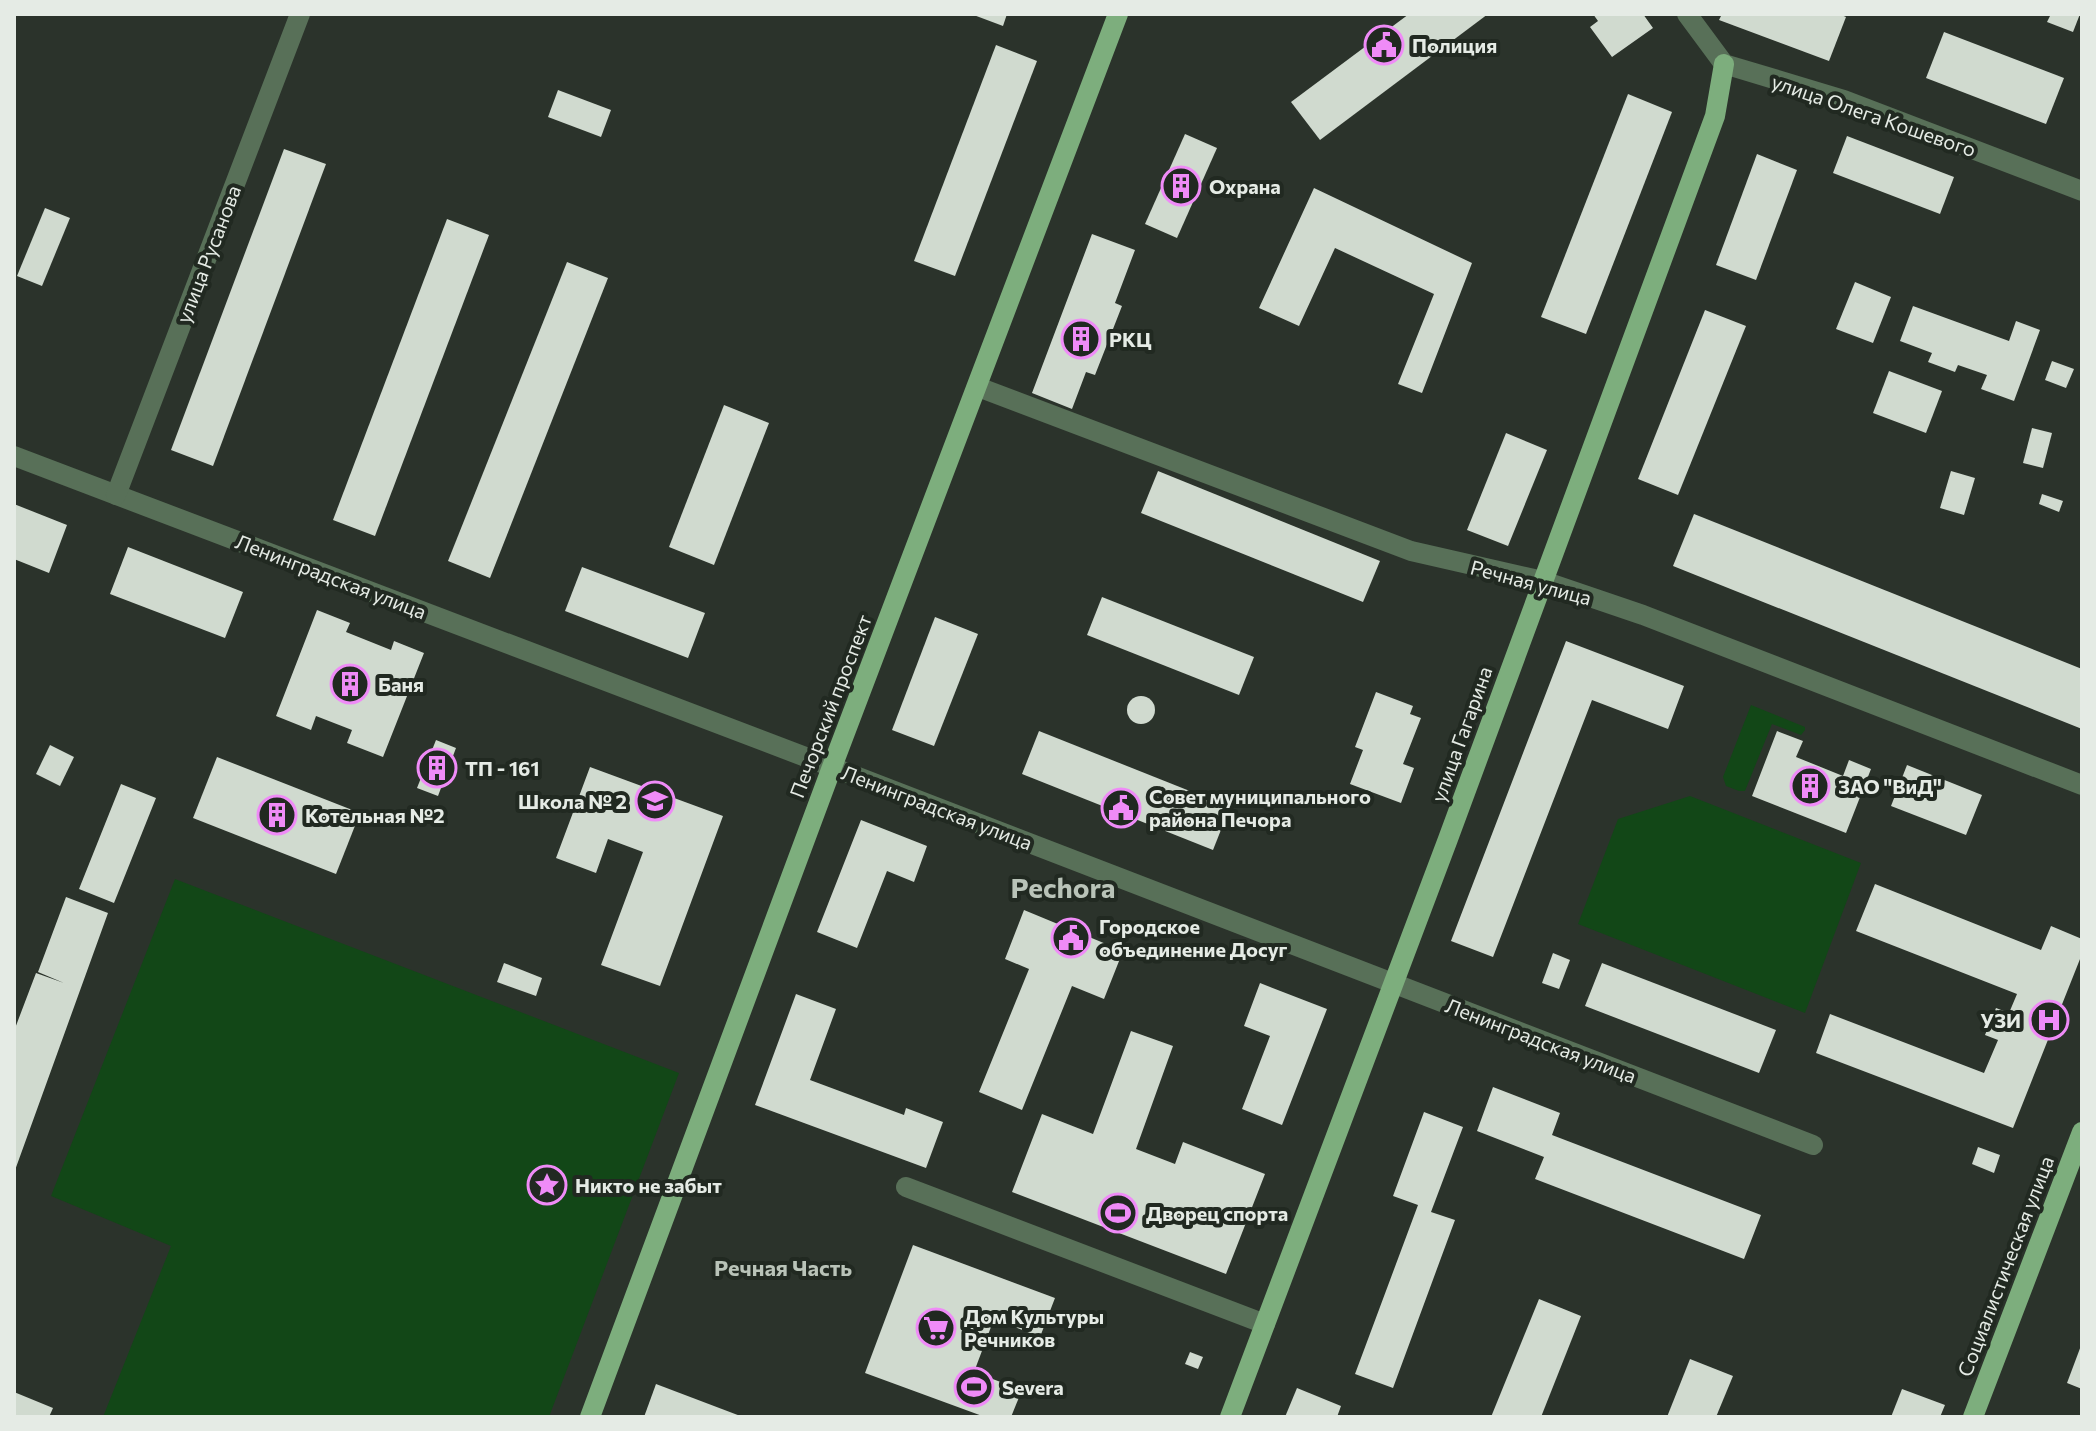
<svg xmlns="http://www.w3.org/2000/svg" width="2096" height="1431" font-family="Commissioner,sans-serif">
<style>
.green{fill:#124717}
.building{fill:#d0dacf}
.lines{fill:none;stroke-linecap:round;stroke-linejoin:round}
.minor{stroke:#587058;stroke-width:20}
.major{stroke:#7dae7d;stroke-width:20}
.labels{text-anchor:middle;dominant-baseline:central;stroke-width:8;stroke-linejoin:round;paint-order:stroke}
.poi-label{font-size:20px;font-weight:bold;fill:#e5ebe5;stroke:#212921;text-anchor:start}
.street-label{font-size:20px;fill:#e5ebe5;stroke:#212921}
.neighbourhood-label{font-size:22px;font-weight:bold;fill:#b9c3b8;stroke:#212921}
.district-label{font-size:28px;font-weight:bold;fill:#b9c3b8;stroke:#212921}
</style>
<rect width="100%" height="100%" fill="#2b332b"/>
<g class="green">
<path d="M1751 705 1805 727V730L1801 735 1772 724 1745 791H1739L1726 786 1723 777Z"/>
<path d="M1690 796 1861 863 1805 1013 1578 924 1618 819Z"/>
<path d="M175 879 679 1073 549 1417H103L171 1246 51 1196Z"/>
</g>
<g class="building">
<path d="M971 14H1007L1003 26Z"/>
<path d="M1409 14H1488L1320 140 1291 102Z"/>
<path d="M1593 14H1643L1653 28 1612 57 1590 27 1598 21Z"/>
<path d="M1722 14H1839L1846 17 1829 61 1719 20Z"/>
<path d="M2051 14H2080L2073 32 2047 22Z"/>
<path d="M1944 32 2064 78 2046 124 1926 78Z"/>
<path d="M996 45 1037 61 955 276 914 261Z"/>
<path d="M558 90 611 110 601 137 548 117Z"/>
<path d="M1628 94 1672 112 1586 334 1541 317Z"/>
<path d="M1185 134 1217 148 1177 238 1145 224Z"/>
<path d="M1847 136 1954 177 1940 214 1833 173Z"/>
<path d="M284 149 326 164 213 466 171 450Z"/>
<path d="M1757 154 1797 170 1756 280 1716 265Z"/>
<path d="M1314 188 1472 263 1422 393 1398 384 1434 294 1335 248 1299 326 1259 308Z"/>
<path d="M45 208 70 218 42 286 17 276Z"/>
<path d="M447 219 489 235 375 536 333 520Z"/>
<path d="M1092 234 1135 250 1115 303 1122 306 1095 375 1086 372 1072 409 1032 393Z"/>
<path d="M567 262 608 278 490 578 448 561Z"/>
<path d="M1855 282 1891 297 1873 343 1836 329Z"/>
<path d="M1913 306 2009 341 2016 321 2040 330 2014 401 1981 389 1987 375 1958 365 1955 372 1928 362 1932 353 1900 341Z"/>
<path d="M1705 310 1746 326 1678 495 1638 479Z"/>
<path d="M2052 361 2074 369 2066 388 2045 380Z"/>
<path d="M1889 371 1942 391 1926 433 1873 413Z"/>
<path d="M724 405 769 423 714 565 669 547Z"/>
<path d="M2032 428 2052 433 2043 468 2023 463Z"/>
<path d="M1506 433 1547 450 1508 546 1467 530Z"/>
<path d="M1158 471 1380 561 1363 602 1141 513Z"/>
<path d="M1951 471 1975 478 1964 515 1940 508Z"/>
<path d="M2042 494 2063 501 2059 512 2039 504Z"/>
<path d="M14 504 67 525 49 573 14 559Z"/>
<path d="M1694 514 2082 669V729L1673 566Z"/>
<path d="M128 547 243 592 225 638 110 594Z"/>
<path d="M582 567 705 613 688 658 565 611Z"/>
<path d="M1102 597 1254 657 1239 695 1087 635Z"/>
<path d="M317 610 350 623 346 632 391 650 394 641 424 653 383 757 347 743 352 730 316 716 311 730 276 716Z"/>
<path d="M935 617 978 634 934 746 892 730Z"/>
<path d="M1566 641 1684 686 1668 729 1592 700 1493 957 1451 941Z"/>
<path d="M1376 692 1413 706 1410 714 1421 718 1403 764 1414 768 1401 803 1350 784 1363 750 1355 747Z"/>
<circle cx="1141" cy="710" r="14"/>
<path d="M1039 731 1230 807 1213 850 1022 774Z"/>
<path d="M1777 731 1803 741 1796 757 1843 776 1849 760 1871 769 1846 833 1752 796Z"/>
<path d="M436 740 456 748 438 796 417 788Z"/>
<path d="M50 745 74 757 60 786 36 774Z"/>
<path d="M217 757 360 813 336 874 193 818Z"/>
<path d="M1907 765 1982 795 1966 835 1891 806Z"/>
<path d="M590 767 723 816 660 986 601 965 643 852 608 839 596 873 556 858Z"/>
<path d="M121 784 156 798 114 903 79 889Z"/>
<path d="M861 820 927 846 914 882 887 871 857 948 817 932Z"/>
<path d="M1875 884 2041 950 2051 926 2082 939V954L2013 1128 1816 1053 1830 1014 1984 1073 1998 1040 1985 1035 1996 1008 2009 1013 2017 994 1856 931Z"/>
<path d="M66 897 108 913 14 1173V1031L36 973 64 983 38 972Z"/>
<path d="M1024 910 1123 951 1104 999 1072 986 1022 1110 979 1092 1029 969 1005 959Z"/>
<path d="M1553 953 1570 960 1559 989 1542 983Z"/>
<path d="M504 963 542 978 536 996 497 982Z"/>
<path d="M1602 963 1776 1030 1759 1073 1585 1006Z"/>
<path d="M1260 983 1327 1009 1282 1125 1242 1109 1270 1036 1244 1026Z"/>
<path d="M796 994 836 1009 810 1080 904 1115 906 1108 943 1122 926 1168 755 1105Z"/>
<path d="M1131 1031 1173 1046 1136 1149 1175 1164 1183 1142 1265 1174 1226 1274 1012 1192 1042 1114 1093 1134Z"/>
<path d="M1493 1087 1560 1113 1552 1135 1761 1215 1744 1259 1535 1179 1544 1157 1477 1131Z"/>
<path d="M1424 1112 1463 1127 1431 1212 1455 1220 1393 1388 1355 1374 1418 1205 1393 1196Z"/>
<path d="M1978 1147 2000 1155 1994 1173 1972 1164Z"/>
<path d="M913 1245 1055 1298 1040 1337 994 1319 974 1372 1022 1390 1011 1417H985L865 1373Z"/>
<path d="M1539 1299 1581 1316 1541 1417H1491Z"/>
<path d="M2082 1343V1389L2067 1383Z"/>
<path d="M1190 1352 1203 1357 1198 1369 1185 1364Z"/>
<path d="M1690 1359 1733 1376 1716 1417H1667Z"/>
<path d="M656 1384 743 1417H644Z"/>
<path d="M1297 1388 1341 1406 1337 1417H1285Z"/>
<path d="M1902 1389 1945 1405 1940 1417H1891Z"/>
<path d="M14 1392 53 1408 49 1417H14Z"/>
</g>
<g class="lines">
<g class="minor">
<path d="M1687 14 1724 64 1844 100 2082 191"/>
<path d="M978 387 1411 551 1543 581 1643 615 2082 785"/>
<path d="M14 456 832 767 1813 1145"/>
<path d="M116 495 300 14"/>
<path d="M906 1187 1265 1324"/>
</g>
<g class="major">
<path d="M590 1417 832 767 1118 14"/>
<path d="M1230 1417 1448 839 1715 116 1724 64"/>
<path d="M1973 1417 2082 1132"/>
</g>
</g>
<defs>
<symbol id="civic-ring" viewBox="-11 -11 22 22"><circle r="9.5" fill="#212921" stroke="#ef8bf7" stroke-width="1.5"/><path d="M-.6-6.5H3V-4.5H.6V-3L4-1V1h2V6H-6V1h2V-1L-.6-3ZM-1.2 2.5V6h2.4V2.5Z" fill="#ef8bf7"/></symbol>
<symbol id="building-ring" viewBox="-11 -11 22 22"><circle r="9.5" fill="#212921" stroke="#ef8bf7" stroke-width="1.5"/><path d="M-4-6H4V6H1V3H-1V6H-4ZM-2.5-4.3h1.7v1.8h-1.7ZM.8-4.3h1.7v1.8H.8ZM-2.5-1h1.7V.8h-1.7ZM.8-1h1.7V.8H.8Z" fill="#ef8bf7"/></symbol>
<symbol id="school-ring" viewBox="-11 -11 22 22"><circle r="9.5" fill="#212921" stroke="#ef8bf7" stroke-width="1.5"/><path d="M0-5L7-2L0 1L-7-2ZM-4 1L0 2.5L4 1V4Q0 6-4 4Z" fill="#ef8bf7"/></symbol>
<symbol id="hospital-ring" viewBox="-11 -11 22 22"><circle r="9.5" fill="#212921" stroke="#ef8bf7" stroke-width="1.5"/><path d="M-5-5h3v3.5h4V-5h3V5h-3V1.5h-4V5h-3Z" fill="#ef8bf7"/></symbol>
<symbol id="sight-ring" viewBox="-11 -11 22 22"><circle r="9.5" fill="#212921" stroke="#ef8bf7" stroke-width="1.5"/><path d="M0-6L1.8-2.2L6-1.7L2.9 1.2L3.7 5.4L0 3.3L-3.7 5.4L-2.9 1.2L-6-1.7L-1.8-2.2Z" fill="#ef8bf7"/></symbol>
<symbol id="stadium-ring" viewBox="-11 -11 22 22"><circle r="9.5" fill="#212921" stroke="#ef8bf7" stroke-width="1.5"/><path d="M0-5a6.5 5 0 1 0 0 10a6.5 5 0 1 0 0-10ZM-3.5-1.8h7v3.6h-7Z" fill="#ef8bf7"/></symbol>
<symbol id="supermarket-ring" viewBox="-11 -11 22 22"><circle r="9.5" fill="#212921" stroke="#ef8bf7" stroke-width="1.5"/><path d="M-6-5.5h2.5l.6 2H6L4.5 2H-2.5L-4.4-4H-6ZM-1.5 3.2a1.3 1.3 0 1 0 .1 0ZM3 3.2a1.3 1.3 0 1 0 .1 0Z" fill="#ef8bf7"/></symbol>
</defs>
<g fill-rule="evenodd">
<use href="#civic-ring" x="1362" y="23" width="44" height="44"/>
<use href="#building-ring" x="1159" y="164" width="44" height="44"/>
<use href="#building-ring" x="1059" y="317" width="44" height="44"/>
<use href="#building-ring" x="328" y="662" width="44" height="44"/>
<use href="#building-ring" x="415" y="746" width="44" height="44"/>
<use href="#building-ring" x="1788" y="764" width="44" height="44"/>
<use href="#school-ring" x="633" y="779" width="44" height="44"/>
<use href="#civic-ring" x="1099" y="786" width="44" height="44"/>
<use href="#building-ring" x="255" y="793" width="44" height="44"/>
<use href="#civic-ring" x="1049" y="916" width="44" height="44"/>
<use href="#hospital-ring" x="2027" y="998" width="44" height="44"/>
<use href="#sight-ring" x="525" y="1163" width="44" height="44"/>
<use href="#stadium-ring" x="1096" y="1191" width="44" height="44"/>
<use href="#supermarket-ring" x="914" y="1306" width="44" height="44"/>
<use href="#stadium-ring" x="952" y="1365" width="44" height="44"/>
</g>
<g class="labels">
<g class="poi-label">
<text x="1412" y="45">Полиция</text>
<text x="1209" y="186">Охрана</text>
<text x="1109" y="339">РКЦ</text>
<text x="378" y="684">Баня</text>
<text x="465" y="768">ТП - 161</text>
<text x="1838" y="786">ЗАО "ВиД"</text>
<text x="1149" y="796">Совет муниципального<tspan x="1149" dy="23">района Печора</tspan></text>
<text x="627" y="801" text-anchor="end">Школа № 2</text>
<text x="305" y="815">Котельная №2</text>
<text x="1099" y="926">Городское<tspan x="1099" dy="23">объединение Досуг</tspan></text>
<text x="2021" y="1020" text-anchor="end">УЗИ</text>
<text x="575" y="1185">Никто не забыт</text>
<text x="1146" y="1213">Дворец спорта</text>
<text x="964" y="1316">Дом Культуры<tspan x="964" dy="23">Речников</tspan></text>
<text x="1002" y="1387">Severa</text>
</g>
<g class="street-label">
<text transform="translate(1874 115) rotate(19)">улица Олега Кошевого</text>
<text transform="translate(208 254) rotate(-69)">улица Русанова</text>
<text transform="translate(331 576) rotate(21)">Ленинградская улица</text>
<text transform="translate(1531 582) rotate(15)">Речная улица</text>
<text transform="translate(830 706) rotate(-69)">Печорский проспект</text>
<text transform="translate(1461 734) rotate(-70)">улица Гагарина</text>
<text transform="translate(937 807) rotate(21)">Ленинградская улица</text>
<text transform="translate(1541 1040) rotate(21)">Ленинградская улица</text>
<text transform="translate(2005 1266) rotate(-69)">Социалистическая улица</text>
</g>
<g class="neighbourhood-label">
<text x="783" y="1267">Речная Часть</text>
</g>
<g class="district-label">
<text x="1063" y="887">Pechora</text>
</g>
</g>
<rect width="2096" height="1431" fill="none" stroke="#e5ebe5" stroke-width="32"/>
</svg>
